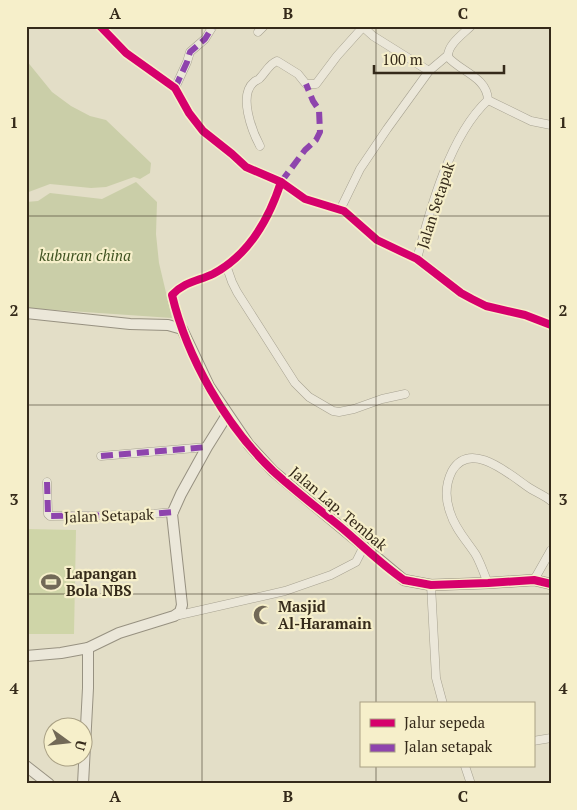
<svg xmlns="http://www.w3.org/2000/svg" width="577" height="810" font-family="'PT Serif',serif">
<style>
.green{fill:#cfd5a8}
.cemetery{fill:#cacea8}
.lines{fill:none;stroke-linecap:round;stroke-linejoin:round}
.street-casing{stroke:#a7a291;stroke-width:9}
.secondary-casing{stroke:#979181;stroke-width:12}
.street{stroke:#ebe7d9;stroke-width:8}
.secondary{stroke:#ebe7d9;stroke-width:10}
.quiet{stroke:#8e44ad;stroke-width:6;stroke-dasharray:12 6;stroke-linecap:butt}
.cycleway-casing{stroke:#f6efca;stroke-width:11}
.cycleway{stroke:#d6006c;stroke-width:8}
.grid{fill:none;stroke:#352a1a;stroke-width:1;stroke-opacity:0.55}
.labels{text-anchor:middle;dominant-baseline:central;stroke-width:4.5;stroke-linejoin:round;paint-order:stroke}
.street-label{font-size:15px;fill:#352a1a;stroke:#f6efca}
.park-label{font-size:15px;font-style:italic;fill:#3f5220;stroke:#f6efca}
.poi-label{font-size:15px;font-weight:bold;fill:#352a1a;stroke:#f6efca;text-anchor:start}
.neatline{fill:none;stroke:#352a1a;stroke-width:2}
.grid-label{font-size:16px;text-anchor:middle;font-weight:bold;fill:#352a1a}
</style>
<rect width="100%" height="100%" fill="#e3dec7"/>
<path class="green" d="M26 529 76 530 74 634H26Z"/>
<g class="cemetery">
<path d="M26 60 52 92 71 106 90 116 106 120 151 163 150 173 140 179 134 177 106 187 91 188 50 184 26 193Z"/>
<path d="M136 182 157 202 156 234 159 263 172 318 26 308V202L38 201 50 193 102 199Z"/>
</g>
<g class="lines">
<defs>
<g id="street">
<path d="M100 26 126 53 175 88 189 113 203 131 232 154 246 167 281 182 305 199 344 211 377 240 417 259 461 293 472 299 486 306 525 315 551 325"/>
<path d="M362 26 373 36 429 71"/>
<path d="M471 26C463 34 447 45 448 57 461 72 487 77 488 100L531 121 551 125"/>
<path d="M258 32 264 26"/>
<path d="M175 88 187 62 190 52 205 39 213 26"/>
<path d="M260 146C252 131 238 95 254 82 256 80 259 80 260 78 266 72 269 64 277 61L298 74 306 84H316L337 56 363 27"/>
<path d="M340 210 360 169 387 129 429 71 448 55"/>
<path d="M417 259C430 209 450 135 488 100"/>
<path d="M226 265 232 282 237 292 295 383 309 397 333 411 339 412 354 409 382 399 405 394"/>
<path d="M182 329 172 295C184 282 198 281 213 274 249 255 269 219 281 182"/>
<path d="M101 456 207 447"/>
<path d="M47 482 48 514 50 516 140 515 174 512"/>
<path d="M534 580 551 550"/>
<path d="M488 583C484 574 481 564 476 555 467 541 455 529 450 512 445 498 445 485 452 471 470 440 508 473 528 487 535 492 544 495 551 501"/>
<path d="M431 585 436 678 443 704"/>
<path d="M175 616 285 591 331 575 356 562 364 546"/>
<path d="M533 741 551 738"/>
<path d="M465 766 471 784"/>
</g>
<g id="secondary">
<path d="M26 313 130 324 168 325 182 329 209 386 249 445 273 471 404 580 431 585 488 583 534 580 551 584"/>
<path d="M26 656 61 653 88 648 119 633 174 616 180 612 182 605 172 514 181 494 207 447 227 415"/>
<path d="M26 766 49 784"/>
<path d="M83 784 88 688V648"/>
</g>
</defs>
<use href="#street" class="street-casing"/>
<use href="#secondary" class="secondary-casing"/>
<use href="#street" class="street"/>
<use href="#secondary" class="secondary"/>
<g class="quiet">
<path d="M175 88 187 62 190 52 205 39 213 26"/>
<path d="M281 182 305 150 316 140 320 132 319 110 313 101 306 84"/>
<path d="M101 456 207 447"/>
<path d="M47 482 48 514 50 516 140 515 174 512"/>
</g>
<defs>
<g id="cycleway">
<path d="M100 26 126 53 175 88 189 113 203 131 232 154 246 167 281 182 305 199 344 211 377 240 417 259 461 293 472 299 486 306 525 315 551 325"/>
<path d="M281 182C269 219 249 255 213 274 198 281 184 282 172 295 187 358 226 426 273 471 295 491 320 510 343 529 363 546 382 565 404 580L431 585 488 583 534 580 551 584"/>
</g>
</defs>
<use href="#cycleway" class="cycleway-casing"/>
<use href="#cycleway" class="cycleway"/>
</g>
<path class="grid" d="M202 26V784M376 26V704M26 216H551M26 405H551M26 594H551M376 766V784"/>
<defs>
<symbol id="stadium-bare" viewBox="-9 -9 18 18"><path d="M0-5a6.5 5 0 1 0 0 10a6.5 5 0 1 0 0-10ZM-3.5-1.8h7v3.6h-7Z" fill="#726957" stroke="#f6efca" stroke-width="2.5" paint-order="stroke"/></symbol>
<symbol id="mosque-bare" viewBox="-9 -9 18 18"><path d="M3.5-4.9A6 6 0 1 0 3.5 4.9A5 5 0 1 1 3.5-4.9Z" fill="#726957" stroke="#f6efca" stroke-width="2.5" paint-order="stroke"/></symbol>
</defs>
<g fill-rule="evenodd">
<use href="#stadium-bare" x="37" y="568" width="28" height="28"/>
<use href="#mosque-bare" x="249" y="601" width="28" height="28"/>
</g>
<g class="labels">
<g class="street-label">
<text transform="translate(435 205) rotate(-72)">Jalan Setapak</text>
<text transform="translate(339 508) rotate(40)">Jalan Lap. Tembak</text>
<text transform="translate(109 515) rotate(-2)">Jalan Setapak</text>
</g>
<g class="park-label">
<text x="85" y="255">kuburan china</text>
</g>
<g class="poi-label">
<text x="66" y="573">Lapangan<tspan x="66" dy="17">Bola NBS</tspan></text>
<text x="278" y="606">Masjid<tspan x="278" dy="17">Al-Haramain</tspan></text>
</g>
</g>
<rect width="577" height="810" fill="none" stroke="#f6efca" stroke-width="55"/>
<rect x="360" y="702" width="175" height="65" fill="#f6efca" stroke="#a9a084"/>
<rect x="370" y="719" width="25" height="8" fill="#d6006c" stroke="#a9a084"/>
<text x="404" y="728" font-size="15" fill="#352a1a">Jalur sepeda</text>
<rect x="370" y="744" width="25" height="8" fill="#8e44ad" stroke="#a9a084"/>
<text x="404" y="752" font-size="15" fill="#352a1a">Jalan setapak</text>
<g transform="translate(68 742) rotate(105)"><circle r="24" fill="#f6efca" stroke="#a9a084"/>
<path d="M0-4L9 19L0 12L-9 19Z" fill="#726957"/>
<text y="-8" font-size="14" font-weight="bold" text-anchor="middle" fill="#352a1a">U</text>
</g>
<path d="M374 65v8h130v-8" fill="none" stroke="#352a1a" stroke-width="2.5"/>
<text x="382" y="65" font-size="15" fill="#352a1a" stroke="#f6efca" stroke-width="4" paint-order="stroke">100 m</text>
<rect x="28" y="28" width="522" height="754" class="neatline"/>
<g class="grid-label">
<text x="115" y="19">A</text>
<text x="288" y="19">B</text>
<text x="463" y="19">C</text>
<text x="14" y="128">1</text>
<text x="563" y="128">1</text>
<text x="14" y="316">2</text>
<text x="563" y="316">2</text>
<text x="14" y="505">3</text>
<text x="563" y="505">3</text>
<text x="14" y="694">4</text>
<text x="563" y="694">4</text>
<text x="115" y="802">A</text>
<text x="288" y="802">B</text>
<text x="463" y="802">C</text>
</g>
</svg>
